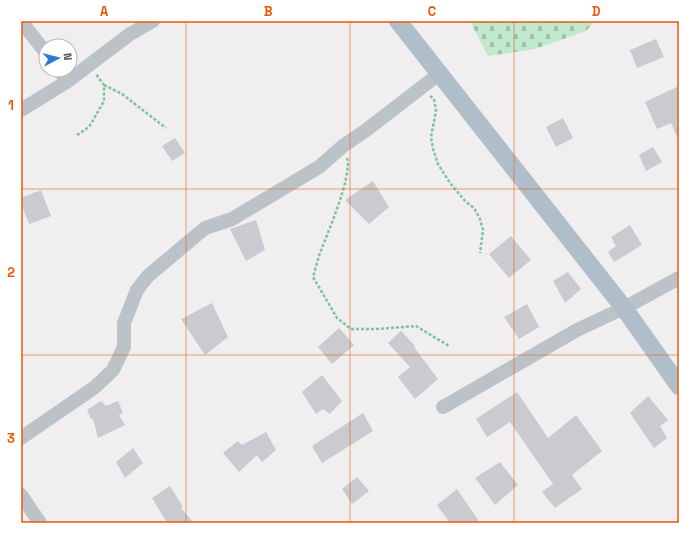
<svg xmlns="http://www.w3.org/2000/svg" width="700" height="544" font-family="'Space Grotesk',sans-serif">
<style>
.cemetery{fill:url(#cemetery-stones)}
.building{fill:#c9cbd0}
.lines{fill:none;stroke-linecap:round;stroke-linejoin:round}
.path{stroke:#7dc39c;stroke-width:2.5;stroke-dasharray:3 2;stroke-linecap:butt}
.minor{stroke:#bbc3c9;stroke-width:14}
.major{stroke:#b0bec9;stroke-width:18}
.grid{fill:none;stroke:#e8590c;stroke-width:1;stroke-opacity:0.55}
.neatline{fill:none;stroke:#e8590c;stroke-width:1.5}
.grid-label{font-size:13px;text-anchor:middle;font-weight:bold;fill:#e8590c}
</style>
<defs>
<pattern id="cemetery-stones" width="16" height="16" patternUnits="userSpaceOnUse"><rect width="16" height="16" fill="#c1e9ce"/><path d="M2 7V4a2 2 0 0 1 4 0v3zM10 15v-3a2 2 0 0 1 4 0v3z" fill="#9fbfaa"/></pattern>
</defs>
<rect width="100%" height="100%" fill="#f0eeee"/>
<path class="cemetery" d="M470 21H595L586 31 535 49 488 56Z"/>
<g class="building">
<path d="M656 39 664 57 637 68 630 50Z"/>
<path d="M679 86V142L671 123 657 129 645 102Z"/>
<path d="M563 118 573 138 556 147 546 127Z"/>
<path d="M175 138 185 153 172 161 162 146Z"/>
<path d="M653 147 662 162 646 171 639 155Z"/>
<path d="M373 181 389 207 369 224 345 200Z"/>
<path d="M41 190 51 216 29 224 21 203V198Z"/>
<path d="M256 220 265 250 246 261 230 229Z"/>
<path d="M630 225 642 245 614 262 608 252 616 246 611 237Z"/>
<path d="M511 236 531 260 509 278 489 254Z"/>
<path d="M568 272 581 289 565 303 553 281Z"/>
<path d="M212 303 228 337 205 355 181 319Z"/>
<path d="M527 304 539 327 519 339 504 317Z"/>
<path d="M339 328 354 345 332 364 318 347Z"/>
<path d="M401 331 415 346 414 347 438 379 415 399 398 377 410 367 388 343Z"/>
<path d="M322 375 342 401 330 414 323 409 316 414 302 392Z"/>
<path d="M517 392 548 438 576 415 602 451 572 475 582 489 555 508 542 492 553 484 510 422 487 437 476 419Z"/>
<path d="M648 396 668 420 660 426 667 438 654 448 630 413Z"/>
<path d="M101 401 106 406 118 401 123 413 119 415 125 425 98 438 93 419H91L87 410Z"/>
<path d="M363 413 373 431 322 463 312 446Z"/>
<path d="M266 432 276 450 262 462 257 455 239 472 223 453 238 441 242 445Z"/>
<path d="M133 448 143 463 125 478 116 462Z"/>
<path d="M500 462 518 485 495 505 475 478Z"/>
<path d="M357 477 369 491 352 504 342 489Z"/>
<path d="M170 486 183 507 181 508 194 523H167L152 498Z"/>
<path d="M457 489 480 523H450L437 505Z"/>
</g>
<g class="lines">
<g class="path">
<path d="M104 85 122 94 166 128"/>
<path d="M430 96 434 99 436 111 431 137 433 149 438 164 450 183 465 201 474 208 480 219 483 230 480 253"/>
<path d="M77 135 89 127 104 101V85L96 74"/>
<path d="M347 158C353 176 326 236 319 256 317 263 315 270 313 277L337 318 351 329H376L416 326 449 346"/>
</g>
<g class="minor">
<path d="M21 21 46 53"/>
<path d="M59 70 68 81 130 34 153 21"/>
<path d="M21 110 68 81"/>
<path d="M443 407 577 330 624 308 679 278"/>
<path d="M21 438 95 387 113 370 124 347V323L137 290 148 276 205 228 232 219 319 167 343 146 365 131 439 74"/>
<path d="M21 495 40 523"/>
</g>
<path class="major" d="M398 21 624 308 679 386"/>
</g>
<path class="grid" d="M186 21V523M350 21V523M514 21V523M21 189H679M21 355H679"/>
<rect width="700" height="544" fill="none" stroke="#ffffff" stroke-width="44"/>
<g transform="translate(58 58) rotate(83)"><circle r="19" fill="#ffffff" stroke="#b6babd"/>
<path d="M0-3L7 15L0 10L-7 15Z" fill="#2e7aca"/>
<text y="-6" font-size="11" font-weight="bold" text-anchor="middle" fill="#485259">N</text>
</g>
<rect x="22" y="22" width="656" height="500" class="neatline"/>
<g class="grid-label">
<text x="104" y="16">A</text>
<text x="268" y="16">B</text>
<text x="432" y="16">C</text>
<text x="596" y="16">D</text>
<text x="11" y="110">1</text>
<text x="11" y="277">2</text>
<text x="11" y="443">3</text>
</g>
</svg>
